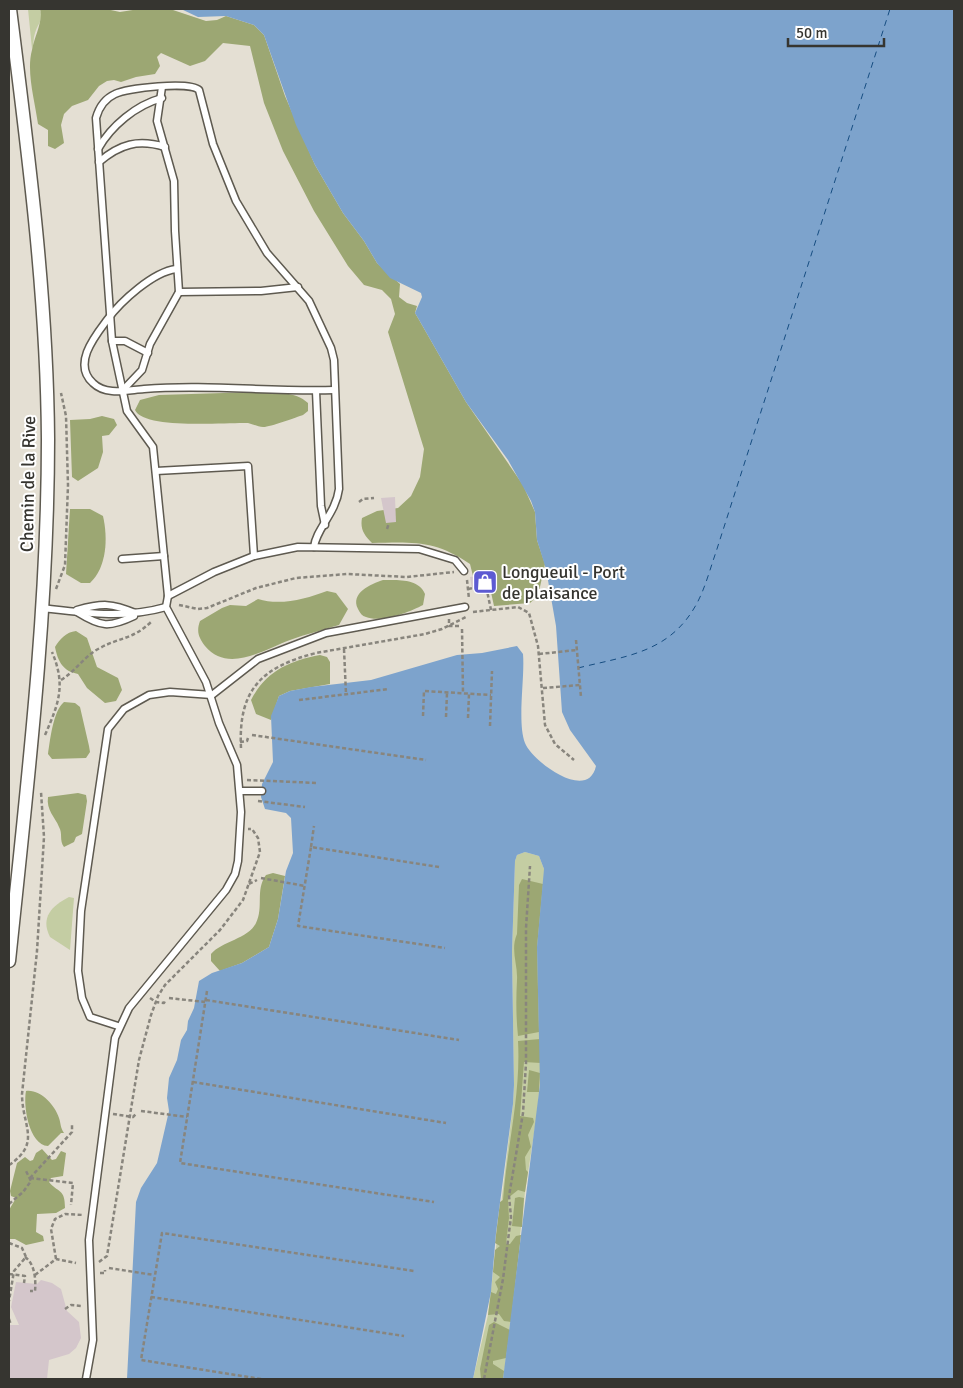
<svg xmlns="http://www.w3.org/2000/svg" width="963" height="1388" font-family="Signika,sans-serif">
<style>
.green{fill:#c4cda3}
.forest{fill:#9ca773}
.water{fill:#7da3cc}
.lines{fill:none;stroke-linecap:round;stroke-linejoin:round}
.ferry{stroke:#164d81;stroke-width:1;stroke-dasharray:6 5;stroke-linecap:butt}
.building{fill:#d4c6cb}
.service-casing{stroke:#5e5a50;stroke-width:9}
.minor-casing{stroke:#5e5a50;stroke-width:15}
.path{stroke:#88857d;stroke-width:2.5;stroke-dasharray:4 2.5;stroke-linecap:butt}
.service{stroke:#fff;stroke-width:6}
.minor{stroke:#fff;stroke-width:12}
.path-bridge{stroke:#88857d;stroke-width:2.5;stroke-dasharray:4 2.5;stroke-linecap:butt}
.labels{text-anchor:middle;dominant-baseline:central;stroke-width:4;stroke-linejoin:round;paint-order:stroke}
.street-label{font-size:18px;fill:#363530;stroke:#fff}
.poi-label{font-size:18px;fill:#363530;stroke:#fff;text-anchor:start}
</style>
<rect width="100%" height="100%" fill="#e4dfd3"/>
<g class="green">
<path d="M28 9H40C44 20 38 23 35 33 33 38 34 44 32 49Z"/>
<path d="M525 852 539 856 544 869 541 1063 538 1108 525 1192 504 1375 503 1379H473L488 1315 513 1104 514 1085 512 952 515 861 517 855Z"/>
<path d="M69 897 74 898 70 950 50 937C40 917 52 906 69 897Z"/>
</g>
<g class="forest">
<path d="M40 9H106L120 12 139 9H170L206 21 217 20 226 16 254 25 264 35 285 96 315 165 343 213 364 241 377 263 400 284 399 297 407 303 417 306 415 313 418 318 466 402 523 485 535 512 537 540 545 564 538 596 530 603 494 606 487 574 473 576 470 564C435 540 413 542 372 543 364 535 360 529 362 518L377 511 398 508 411 496 420 477 424 449 388 332 395 314 391 299 382 290 364 285 348 266 314 211 283 151 264 103 250 46 223 43 205 61 190 66 161 53 157 57 160 66 155 74 136 77 121 82 114 80 107 81 99 86 88 100 72 106 64 114 61 125 64 143 55 149 48 146V130L38 124C35 101 26 72 32 50 34 38 44 19 40 9Z"/>
<path d="M258 392C275 393 295 391 308 403V411L303 415C297 417 267 428 263 427 258 427 253 424 248 423 228 422 144 430 135 410L140 400 159 395Z"/>
<path d="M102 416 114 419 117 425 109 435 102 436 103 452 98 468 78 481 72 477 70 420 90 419Z"/>
<path d="M70 509H90L103 516C108 538 107 567 90 583H81L66 574Z"/>
<path d="M383 580C396 580 419 578 425 594L423 605C410 612 381 623 366 617 362 616 360 613 358 609 350 593 371 584 383 580Z"/>
<path d="M327 591 336 593 348 609 339 625C323 630 306 634 290 640 265 649 228 674 205 646 199 638 196 632 200 621L222 608 230 605 246 606 258 599C280 606 306 599 327 591Z"/>
<path d="M76 631 87 638 97 667 118 678 122 690 116 701 105 703 87 688 78 674C63 671 58 662 55 647 60 639 66 632 76 631Z"/>
<path d="M320 655 327 657 330 662V684L290 691 279 696 271 720 256 714 251 700C266 671 289 661 320 655Z"/>
<path d="M64 702 75 703 80 707 89 746 90 752 86 758 52 759 48 754C50 741 53 711 64 702Z"/>
<path d="M78 793 86 795 87 801 82 834 76 837 74 842 64 847C59 840 63 834 59 827 55 817 46 810 48 797Z"/>
<path d="M273 873 285 876 278 919 269 947 242 963 220 971 211 961V954C222 941 248 939 256 923 264 907 255 890 266 875Z"/>
<path d="M522 879 543 884 537 947 539 1032 518 1036C516 1017 516 999 517 980 518 964 510 950 517 934L519 885Z"/>
<path d="M540 1039 541 1063 524 1062 520 1116 533 1118 534 1122 528 1135 531 1147 525 1157 526 1170 528 1172 525 1192 518 1190 508 1198 509 1218 506 1244H510L516 1236 521 1235 511 1322 504 1321 499 1314 488 1315 491 1292 496 1294 498 1289 495 1282 500 1277 493 1272 495 1250 500 1246 495 1243 500 1202 503 1200C507 1147 521 1094 518 1041Z"/>
<path d="M529 1070 540 1073 539 1092H527Z"/>
<path d="M26 1091C40 1089 55 1105 59 1118 61 1124 60 1127 64 1133H61L48 1146C29 1145 23 1106 26 1091Z"/>
<path d="M42 1149 52 1160 56 1159 61 1151 66 1153 63 1176 51 1178 49 1182C58 1193 65 1188 65 1208L56 1213 37 1214 36 1232 43 1236 44 1241 26 1245 15 1239H9V1210L16 1198 11 1196 10 1191 17 1163 25 1157 30 1161 33 1160 36 1153Z"/>
<path d="M519 1197 524 1198 522 1227 512 1226 515 1198Z"/>
<path d="M494 1322 510 1330 506 1358 493 1361V1364L504 1371 503 1379H481L480 1369 489 1325Z"/>
</g>
<path class="water" d="M181 9H954V1379H503L540 1084 537 947 544 869 539 856 525 852 517 855 515 861 512 952 514 1085 513 1104 496 1233 491 1292 473 1379H127L136 1202 141 1188 157 1163 169 1111 167 1098 169 1078 177 1060 181 1040 187 1030 188 1021 194 1008 199 981 212 973 242 963 269 947 278 919 286 871 293 853 291 818 286 813 265 809 261 797 262 784 273 762 271 716 279 696 290 691 311 687 371 680 457 655 482 653 517 646 523 654C525 678 517 722 525 743 532 761 588 803 596 766L570 730 562 712 556 626 546 569 537 540 535 512 531 501 508 460 466 402 418 318 415 313 422 297 421 293 390 278 377 263 364 241 343 213 315 165 296 125 264 35 254 25 226 16 198 17Z"/>
<g class="lines">
<path class="ferry" d="M578 668C626 656 669 653 696 605 705 589 710 569 716 552L890 9"/>
</g>
<g class="building">
<path d="M395 497 396 522 386 523 381 498Z"/>
<path d="M487 574 489 585 472 589 470 577Z"/>
<path d="M41 1280 52 1283 61 1289 67 1311 79 1322 81 1338 76 1348 69 1354 49 1360 47 1379H9V1325H19L11 1307 16 1282 37 1284Z"/>
</g>
<g class="lines">
<defs>
<g id="service">
<path d="M98 149C111 126 136 105 162 98"/>
<path d="M99 162C120 144 138 139 165 147"/>
<path d="M176 269C153 272 121 301 107 320 95 336 72 364 93 383 106 396 128 390 144 389 208 384 271 392 334 390"/>
<path d="M179 292 261 291 298 287"/>
<path d="M112 341H125L148 353"/>
<path d="M122 391 142 370 150 344 179 292 175 231 174 181 157 121 162 87"/>
<path d="M316 391 321 506 325 525"/>
<path d="M156 471 248 466 254 556"/>
<path d="M122 559 164 556"/>
<path d="M168 596 214 572 254 556 298 547 419 549 455 560 464 571"/>
<path d="M42 608C85 613 124 619 166 607"/>
<path d="M77 610C102 603 112 603 135 613"/>
<path d="M77 612C101 627 109 628 134 616"/>
<path d="M240 791H262"/>
<path d="M118 1026 90 1017 82 998 78 971 81 911 108 729 124 709 149 695 170 692 212 695 258 659 326 633 465 607"/>
<path d="M86 1379 93 1340 89 1240 115 1038 129 1008 226 890 235 874 238 861 241 812 237 765 219 723 206 682 166 607 168 596 153 447 127 411 112 341 96 118C99 107 104 99 115 94 127 88 190 81 199 90L213 144 236 201 267 253 309 301 331 348 334 360 339 489C336 513 316 529 314 547"/>
</g>
<path id="minor" d="M9 961C27 787 48 613 48 439 47 295 28 151 10 9"/>
</defs>
<use href="#service" class="service-casing"/>
<use href="#minor" class="minor-casing"/>
<g class="path">
<path d="M359 502 363 499 374 498"/>
<path d="M387 529 389 523"/>
<path d="M467 580 469 599"/>
<path d="M56 589 65 565 68 485 66 416 61 393"/>
<path d="M468 589 486 586 491 610"/>
<path d="M179 605 198 609 207 608 256 588 296 578 347 574 407 577 454 572"/>
<path d="M473 612 518 607 529 613 538 646 545 725 555 744 574 760"/>
<path d="M449 619V626H459"/>
<path d="M462 629 463 693"/>
<path d="M576 640 581 697"/>
<path d="M344 649 346 694"/>
<path d="M539 654 577 650"/>
<path d="M61 680C76 671 84 656 100 648 120 637 132 640 151 622"/>
<path d="M543 688 580 685"/>
<path d="M299 700 389 689"/>
<path d="M423 716 424 691 491 695"/>
<path d="M446 717 447 693"/>
<path d="M468 718 469 694"/>
<path d="M490 726 492 671"/>
<path d="M45 735C59 703 66 685 52 652"/>
<path d="M252 735 426 760"/>
<path d="M240 742 247 741 248 738"/>
<path d="M241 748C238 689 262 667 316 653L425 634 442 629 466 617"/>
<path d="M247 780 318 783"/>
<path d="M258 801 305 807"/>
<path d="M311 847 314 826"/>
<path d="M439 867 311 847 298 926 445 948"/>
<path d="M261 878 305 886"/>
<path d="M249 884 257 880"/>
<path d="M207 991 180 1163 434 1202"/>
<path d="M150 998 156 1002 164 1003 165 1001"/>
<path d="M169 998 205 1002"/>
<path d="M206 1000 459 1040"/>
<path d="M193 1082 446 1123"/>
<path d="M141 1111 187 1117"/>
<path d="M113 1114 133 1117 137 1113"/>
<path d="M9 1165C42 1143 22 1126 22 1094L37 951 44 837 41 792"/>
<path d="M30 1178 72 1132V1125"/>
<path d="M30 1178 73 1183 71 1205"/>
<path d="M9 1204 23 1192 31 1181 26 1171"/>
<path d="M9 1243 22 1248 26 1257 14 1271 9 1301"/>
<path d="M25 1257C35 1264 36 1280 35 1291H30"/>
<path d="M56 1259 51 1229 55 1219 65 1214 84 1215"/>
<path d="M99 1262 107 1256 139 1060 151 1015 158 996 165 985 220 930 243 900 260 852 258 838 252 829H248"/>
<path d="M109 1268 154 1275"/>
<path d="M100 1273H105V1270"/>
<path d="M35 1275 56 1259 76 1263"/>
<path d="M151 1297 404 1336"/>
<path d="M65 1309 71 1305 82 1306"/>
<path d="M9 1319 11 1325"/>
<path d="M261 1379 141 1360 162 1233 414 1271"/>
<path d="M484 1379 503 1279 511 1217 509 1196 523 1113 526 1063V928L530 866"/>
</g>
<use href="#service" class="service"/>
<use href="#minor" class="minor"/>
<path class="path-bridge" d="M9 1274 25 1276 24 1283"/>
</g>
<defs>
<symbol id="shop-square" viewBox="-11 -11 22 22"><rect x="-9" y="-9" width="18" height="18" rx="4" fill="#5d5ad2" stroke="#fff"/><path d="M-5-2.5h2.3a2.7 3.5 0 0 1 5.4 0H5L5.5 6h-11ZM-1.5-2.5h3a1.5 2.3 0 0 0-3 0Z" fill="#fff"/></symbol>
</defs>
<g fill-rule="evenodd">
<use href="#shop-square" x="471" y="568" width="28" height="28"/>
</g>
<g class="labels">
<g class="street-label">
<text transform="translate(28 484) rotate(-89)">Chemin de la Rive</text>
</g>
<g class="poi-label">
<text x="502" y="572">Longueuil - Port<tspan x="502" dy="21">de plaisance</tspan></text>
</g>
</g>
<rect width="963" height="1388" fill="none" stroke="#363530" stroke-width="20"/>
<path d="M788 38v8h96v-8" fill="none" stroke="#363530" stroke-width="2.5"/>
<text x="796" y="38" font-size="15" fill="#363530" stroke="#ffffff" stroke-width="4" paint-order="stroke">50 m</text>
</svg>
